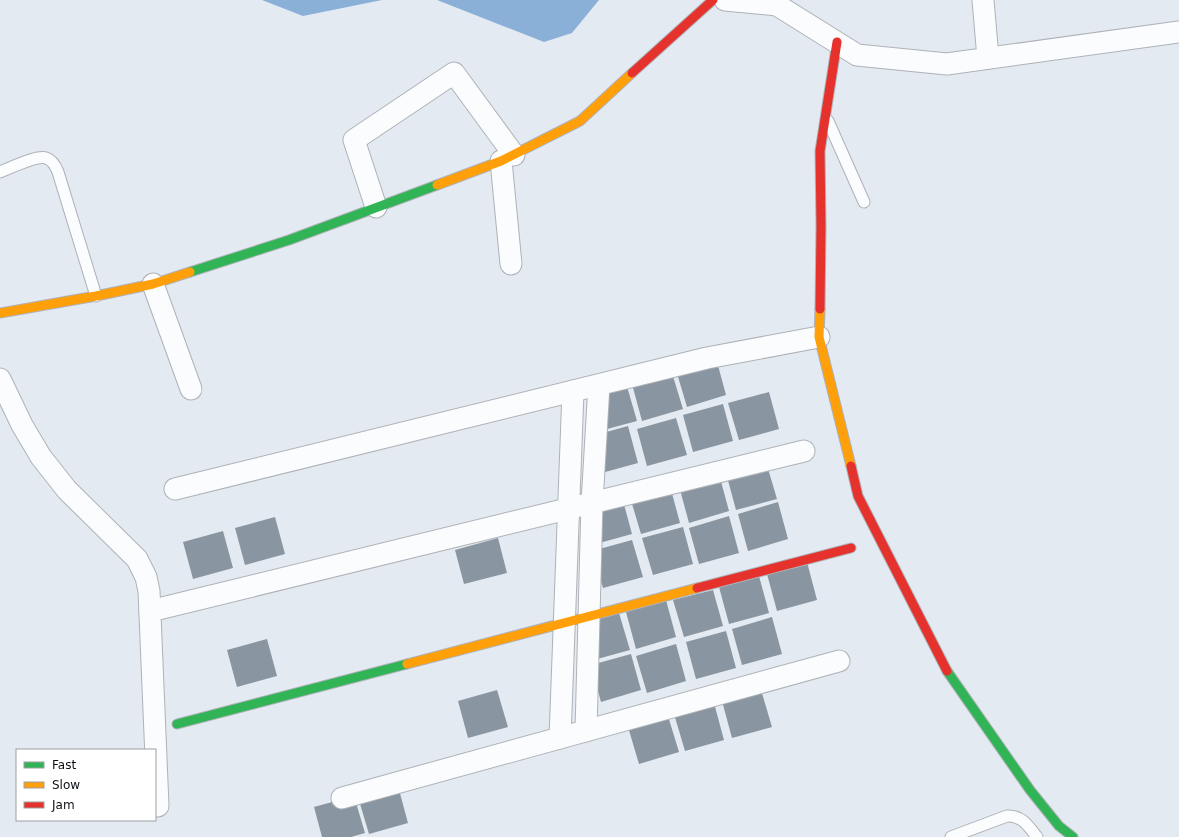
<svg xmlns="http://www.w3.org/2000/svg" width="1179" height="837" font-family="'DejaVu Sans',sans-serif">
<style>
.water{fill:#8ab0d8}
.building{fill:#8995a1}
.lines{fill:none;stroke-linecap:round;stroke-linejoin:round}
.lane-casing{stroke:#aeb2b8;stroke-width:13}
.street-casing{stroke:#aeb2b8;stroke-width:23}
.fast-casing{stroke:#aeb2b8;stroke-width:11}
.slow-casing{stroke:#aeb2b8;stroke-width:11}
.jam-casing{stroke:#aeb2b8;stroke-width:11}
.lane{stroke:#fbfcfd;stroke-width:11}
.street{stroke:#fbfcfd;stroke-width:21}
.fast{stroke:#30b455;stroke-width:9}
.slow{stroke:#ff9f0a;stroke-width:9}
.jam{stroke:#e5322d;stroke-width:9}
</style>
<rect width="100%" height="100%" fill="#e4eaf1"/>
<g class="water">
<path d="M262 0H382L303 16Z"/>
<path d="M437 0H599L572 33 544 42Z"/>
</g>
<g class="building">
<path d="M716 358 726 395 687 407 676 370Z"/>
<path d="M672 373 683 409 642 421 632 384Z"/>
<path d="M626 383 637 421 596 432 586 395Z"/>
<path d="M769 392 779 429 739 440 728 403Z"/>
<path d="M723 404 733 441 693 452 683 415Z"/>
<path d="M676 418 687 455 647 466 637 429Z"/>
<path d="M628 426 638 463 598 474 588 437Z"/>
<path d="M766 462 777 499 736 510 726 473Z"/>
<path d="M719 474 729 511 689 523 679 486Z"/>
<path d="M670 486 680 523 641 534 630 497Z"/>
<path d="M622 497 632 534 592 545 582 509Z"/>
<path d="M778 502 788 539 748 551 738 514Z"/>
<path d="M729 516 739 553 699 564 689 528Z"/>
<path d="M275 517 285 554 245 565 235 528Z"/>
<path d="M683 527 693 564 653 575 642 538Z"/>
<path d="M223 531 233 568 193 579 183 542Z"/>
<path d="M498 538 507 573 464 584 455 550Z"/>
<path d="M632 540 643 577 603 588 592 551Z"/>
<path d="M807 562 817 600 777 611 767 574Z"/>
<path d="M759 576 769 613 729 624 719 587Z"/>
<path d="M713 590 723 626 684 637 673 600Z"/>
<path d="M666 600 676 637 636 649 626 612Z"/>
<path d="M619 613 630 650 590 661 579 624Z"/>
<path d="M772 617 782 654 742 665 732 629Z"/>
<path d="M726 631 736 668 696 679 686 642Z"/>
<path d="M267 639 277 676 237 687 227 650Z"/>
<path d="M676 644 686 681 647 693 636 656Z"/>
<path d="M631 654 641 690 601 702 591 665Z"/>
<path d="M497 690 508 727 468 738 458 701Z"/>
<path d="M761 690 772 727 732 738 722 701Z"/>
<path d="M714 703 724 740 685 751 674 714Z"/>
<path d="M668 716 679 752 639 764 628 727Z"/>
<path d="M398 786 408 823 369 834 358 797Z"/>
<path d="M354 796 365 833 351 837H322L314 807Z"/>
</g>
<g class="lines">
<defs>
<g id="lane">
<path d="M828 121 864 202"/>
<path d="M0 172C10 168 37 155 46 158 53 160 56 167 58 172L96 296"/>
<path d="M951 837 1007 816C1022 815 1029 827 1037 837"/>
</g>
<g id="street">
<path d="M725 0 777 5 857 55 947 64 1179 32"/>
<path d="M983 0 988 58"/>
<path d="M501 161 511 264"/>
<path d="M376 207 354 140 454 73 514 155"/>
<path d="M153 284 191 389"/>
<path d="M0 379 22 425 41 457 67 490 137 559 146 577 149 591 158 806"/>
<path d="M175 489 707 358 819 337"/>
<path d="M150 611 804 451"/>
<path d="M586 731 592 503 599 385"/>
<path d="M560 738 573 391"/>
<path d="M342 798 839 661"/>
</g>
<g id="fast">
<path d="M190 272 289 240 437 185"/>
<path d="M947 671 1030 790 1059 826 1073 837"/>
<path d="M177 724 407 664"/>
</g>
<g id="slow">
<path d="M437 185 501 161 580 121 632 73"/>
<path d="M820 309 819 337 851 466"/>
<path d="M0 313 96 296 153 284 190 272"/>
<path d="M407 664 697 588"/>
</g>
<g id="jam">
<path d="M632 73 713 0"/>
<path d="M820 309 821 226 820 151 837 42"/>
<path d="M851 466 858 496 947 671"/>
<path d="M697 588 851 548"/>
</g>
</defs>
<use href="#lane" class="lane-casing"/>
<use href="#street" class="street-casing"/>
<use href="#fast" class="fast-casing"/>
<use href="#slow" class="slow-casing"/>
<use href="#jam" class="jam-casing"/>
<use href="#lane" class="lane"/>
<use href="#street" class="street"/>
<use href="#fast" class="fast"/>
<use href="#slow" class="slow"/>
<use href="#jam" class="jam"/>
</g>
<rect x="16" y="749" width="140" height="72" fill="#ffffff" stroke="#9d9fa1"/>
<rect x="24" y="762" width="20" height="6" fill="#30b455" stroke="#9d9fa1"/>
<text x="52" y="769" font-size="12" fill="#0b0f14">Fast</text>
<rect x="24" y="782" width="20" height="6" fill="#ff9f0a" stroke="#9d9fa1"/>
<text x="52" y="789" font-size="12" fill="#0b0f14">Slow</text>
<rect x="24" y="802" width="20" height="6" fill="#e5322d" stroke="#9d9fa1"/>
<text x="52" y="809" font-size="12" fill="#0b0f14">Jam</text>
</svg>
